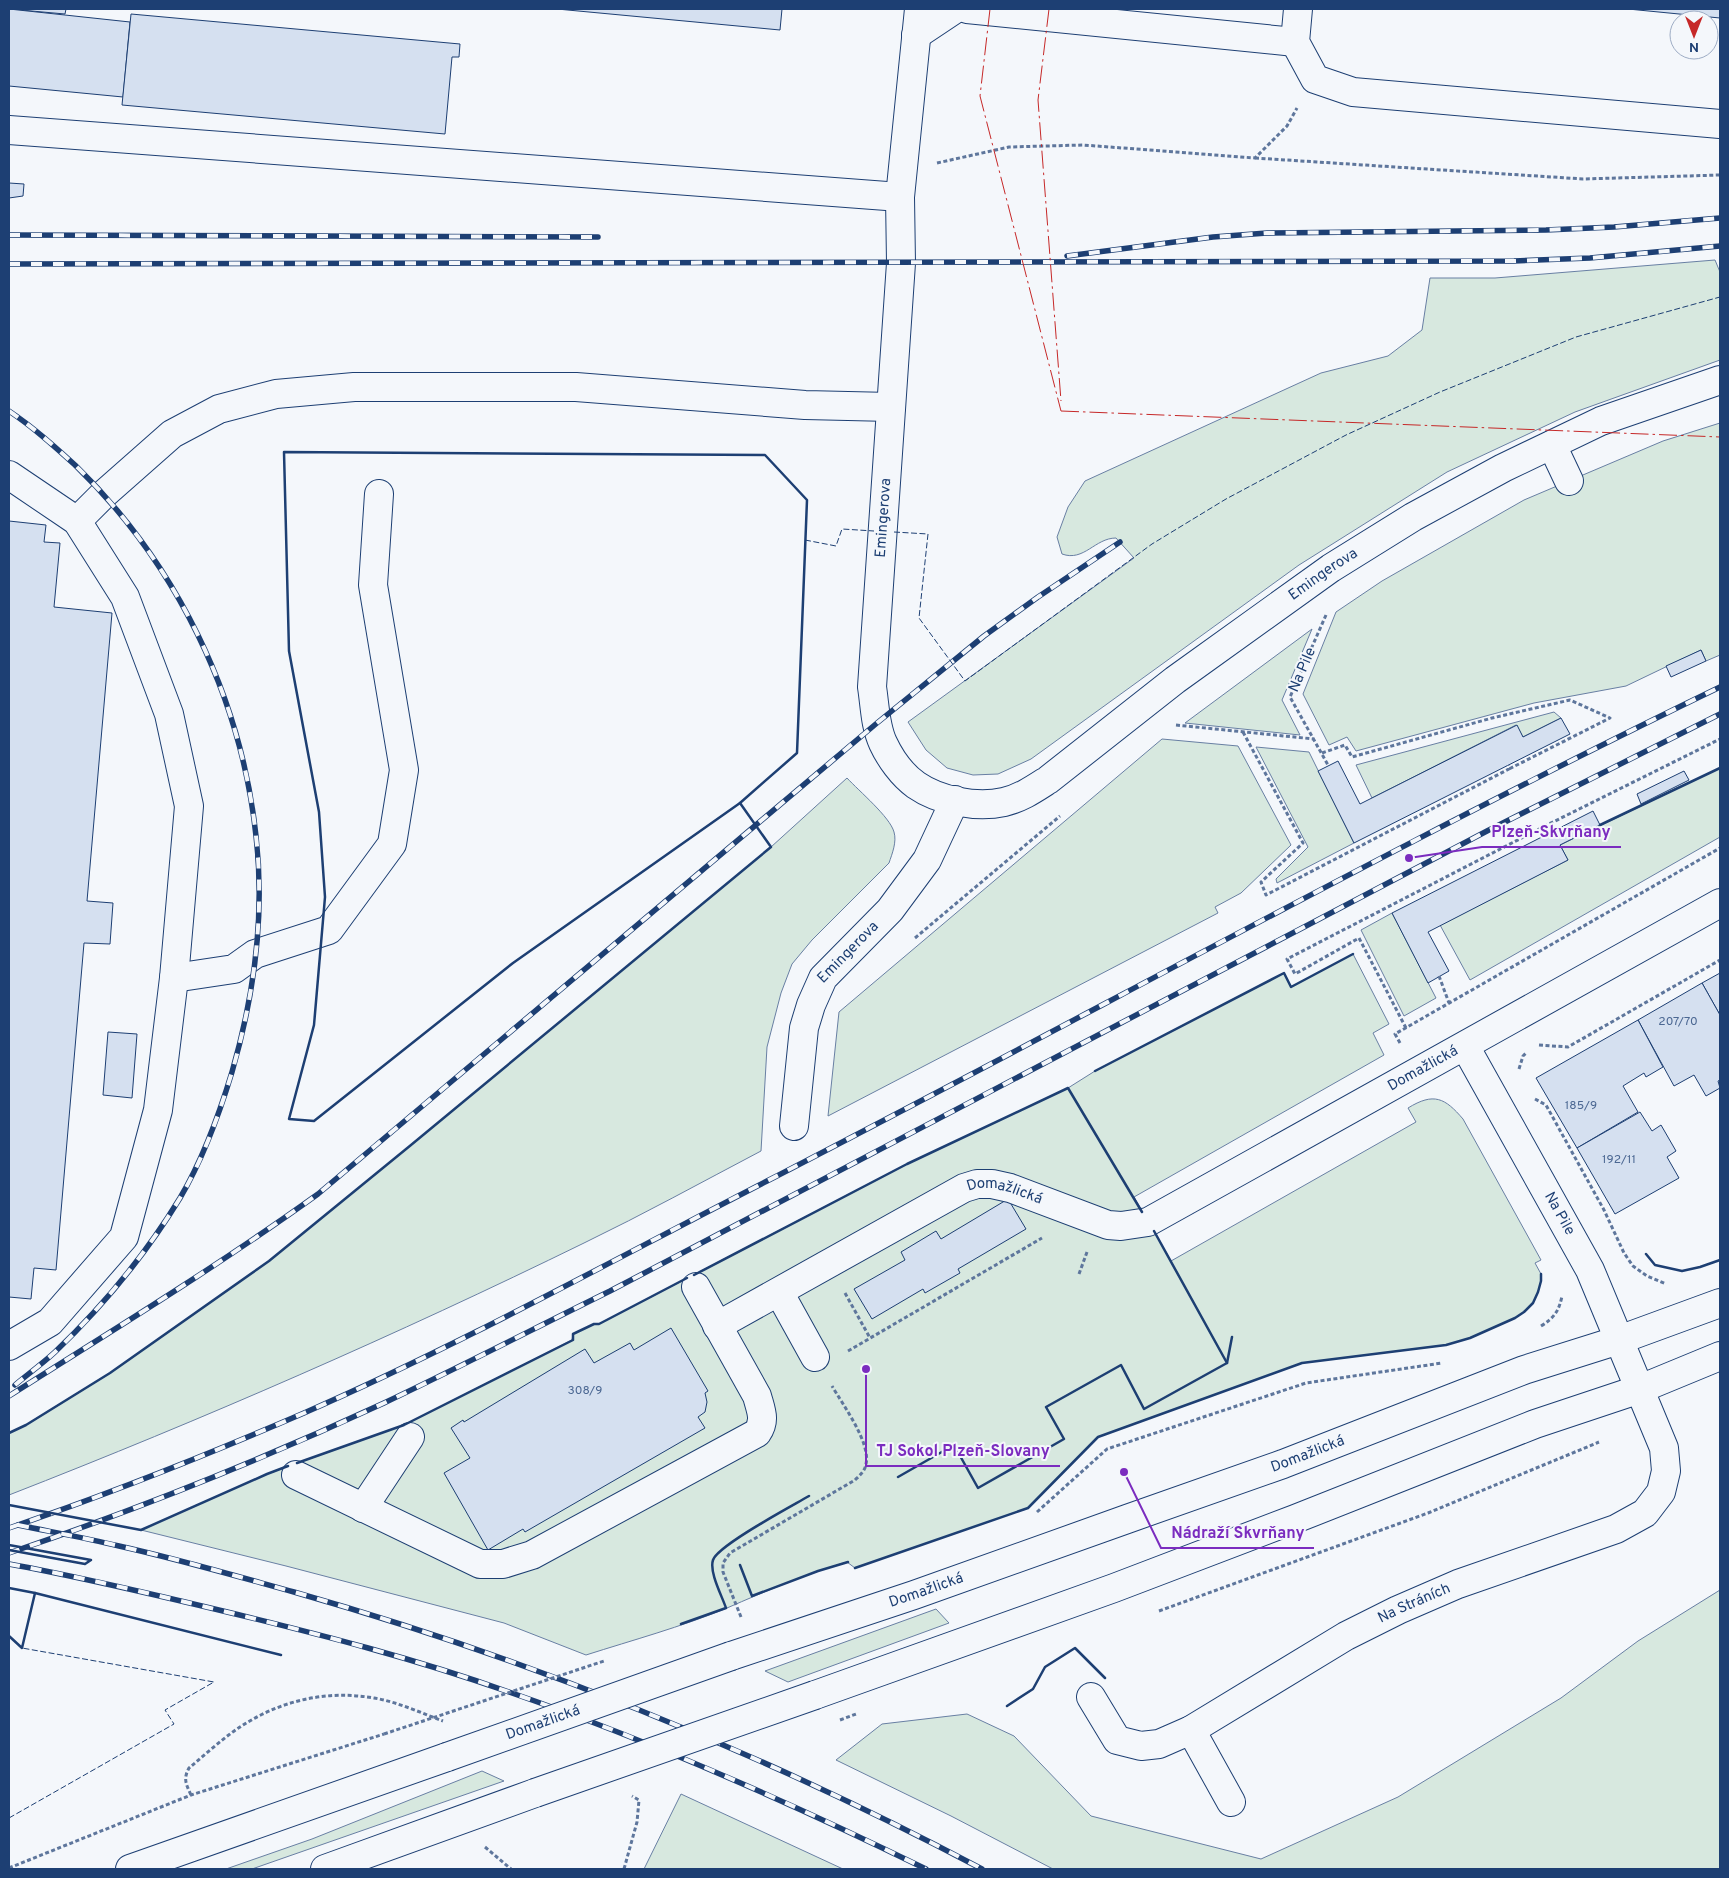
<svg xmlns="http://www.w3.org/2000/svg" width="1729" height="1878" font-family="Overpass,sans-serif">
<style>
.green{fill:#d7e8df;stroke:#687fa3}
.building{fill:#d5e0f0;stroke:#1d3f73}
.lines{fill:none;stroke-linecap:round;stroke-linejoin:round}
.minor-casing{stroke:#1d3f73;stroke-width:30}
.major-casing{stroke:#1d3f73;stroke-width:30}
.path{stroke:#5e769c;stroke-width:3;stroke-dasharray:4 2.5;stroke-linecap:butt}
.minor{stroke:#f4f7fb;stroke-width:28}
.major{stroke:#f4f7fb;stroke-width:28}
.rail-casing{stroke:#1d3f73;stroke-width:5.5}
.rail{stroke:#f4f7fb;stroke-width:4;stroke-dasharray:11;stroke-linecap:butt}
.major-bridge-casing{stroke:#1d3f73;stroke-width:30;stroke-linecap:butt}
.path-bridge{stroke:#5e769c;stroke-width:3;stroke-dasharray:4 2.5;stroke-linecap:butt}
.major-bridge{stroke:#f4f7fb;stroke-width:28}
.fence{stroke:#1d3f73;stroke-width:1;stroke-dasharray:6 2.5;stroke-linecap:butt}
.wall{stroke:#1d3f73;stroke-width:2.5}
.power{stroke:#c62828;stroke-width:1;stroke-dasharray:18 4 2.5 4;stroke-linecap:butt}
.labels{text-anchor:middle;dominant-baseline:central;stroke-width:4;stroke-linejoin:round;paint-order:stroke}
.number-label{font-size:12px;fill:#4b6792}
.street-label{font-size:15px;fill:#1d3f73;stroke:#f4f7fb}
.leader{fill:none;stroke:#7b2cbf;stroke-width:2}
.callout-dot{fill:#7b2cbf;stroke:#f4f7fb;stroke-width:2}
.callout-label{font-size:16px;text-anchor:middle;font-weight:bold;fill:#7b2cbf;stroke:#f4f7fb;stroke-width:4;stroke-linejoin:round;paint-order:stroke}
</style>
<rect width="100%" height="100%" fill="#f4f7fb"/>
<g class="green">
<path d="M1715 260 1720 272V360L1575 412 1447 472 1299 565 1031 759 998 774 973 775 947 768 926 750 908 722 1134 558 1116 538C1095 538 1084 562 1062 554L1057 537 1068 507 1085 481 1321 373 1388 356 1422 330 1430 278H1495Z"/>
<path d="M1720 423V655L1706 661 1701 650 1626 686 1534 703 1356 751 1347 737 1329 745 1303 694 1336 612 1382 581 1524 500 1663 441Z"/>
<path d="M1312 629 1282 700 1300 735 1185 723Z"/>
<path d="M1554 712 1561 718 1523 737 1516 725 1372 798 1356 765Z"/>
<path d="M1162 739 1238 746 1291 845 1241 893 1215 907 1218 913 828 1116 839 1012Z"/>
<path d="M1256 747 1309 752 1354 843 1277 883 1276 879 1308 847Z"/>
<path d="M1720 768V837L1470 980 1440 925 1568 860 1560 845Z"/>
<path d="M847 778C859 791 890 817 894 832 897 842 892 854 889 863L812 940 792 964 781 993 767 1047 761 1151C702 1182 644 1214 584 1243 396 1335 204 1419 9 1495V1433L26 1425 110 1373 269 1261 411 1145 771 847Z"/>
<path d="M1392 913 1436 998 1404 1016 1361 930Z"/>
<path d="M1353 954 1389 1024 1373 1033 1384 1055 1134 1197 1171 1261 1416 1122 1408 1108C1434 1092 1445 1098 1463 1119L1541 1260 1535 1263 1541 1274V1281L1538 1292 1533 1303 1524 1312 1515 1318 1470 1338 1446 1345 1302 1363 1098 1437 1028 1508 855 1568 847 1562C806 1574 766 1591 727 1608 681 1627 633 1640 586 1655L504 1623 286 1566 141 1530 267 1474 404 1425 572 1340 573 1334 594 1324H599L907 1164 1068 1088 1095 1071 1284 973 1291 987Z"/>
<path d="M1720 1590V1869H1053L951 1816 836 1760 882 1724 967 1714 1014 1736 1091 1816 1261 1859 1398 1797 1561 1698 1638 1641Z"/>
<path d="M936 1609 949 1623 788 1682 765 1671Z"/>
<path d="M482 1771 504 1781 252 1869H226L312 1839Z"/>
<path d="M681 1794 843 1869H644Z"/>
</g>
<g class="building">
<path d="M9 9H66L65 14Z"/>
<path d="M9 9 130 22 123 97 9 86Z"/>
<path d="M557 9H782L780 30Z"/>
<path d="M1628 9H1720V18Z"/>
<path d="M131 14 460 44 459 57H452L445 134 122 105Z"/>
<path d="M9 183 24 184 23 196 9 198Z"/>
<path d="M9 521 46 525 44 542 60 543 54 607 112 613 87 901 113 903 110 944 84 943 56 1270 34 1268 31 1299 9 1297Z"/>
<path d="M1701 650 1706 661 1671 677 1666 666Z"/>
<path d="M1561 718 1570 734 1354 843 1318 771 1338 761 1360 804 1517 725 1523 737Z"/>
<path d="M1684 771 1689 780 1641 804 1637 794Z"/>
<path d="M1593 811 1600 825 1560 845 1568 860 1428 932 1449 971 1428 983 1392 913Z"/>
<path d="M1720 973V1015L1702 983Z"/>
<path d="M1702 983 1720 1015V1080L1718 1081 1720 1088 1706 1096 1694 1075 1674 1086 1638 1020Z"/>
<path d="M1638 1020 1663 1067 1646 1077 1644 1073 1623 1086 1638 1112 1577 1148 1536 1078Z"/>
<path d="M108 1032 137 1034 132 1098 103 1095Z"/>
<path d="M1640 1112 1652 1131 1661 1125 1676 1151 1667 1157 1679 1178 1615 1214 1577 1148Z"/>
<path d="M1008 1199 1026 1229 958 1269 960 1273 925 1293 923 1289 872 1319 854 1289 905 1260 901 1252 936 1231 941 1239Z"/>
<path d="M671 1328 708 1391 705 1393 707 1402 705 1412 698 1417 705 1428 525 1532 523 1529 488 1550 444 1473 470 1458 451 1428 463 1420 464 1422 585 1349 594 1363 630 1343 634 1350Z"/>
</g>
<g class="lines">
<defs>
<g id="minor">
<path id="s1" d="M919 9 900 197 901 263 872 687C875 706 875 726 883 743 890 758 902 775 916 785 939 801 976 808 1004 802 1021 798 1034 789 1048 780L1175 680 1331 568 1413 517 1503 468 1601 421 1720 380"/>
<path d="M967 9 1295 42"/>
<path d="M1298 9 1295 42 1315 79 1353 92 1720 124"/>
<path d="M916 35 955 9"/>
<path d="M9 130 900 197"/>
<path d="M1552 445 1569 481"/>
<path d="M9 475 77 521 125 597 169 714 189 806 174 978 158 1110 124 1237 50 1322 9 1346"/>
<path d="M77 521 104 494 172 434 219 409 276 394 354 387H576L805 405 891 407"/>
<path d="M174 978 234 969 255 954 329 930 392 844 404 770 373 585 379 494"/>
<path id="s2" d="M794 1126 804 1028 811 1005 823 978 890 910 927 860 955 800"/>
<path d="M779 1292 815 1357"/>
<path id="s3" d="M717 1326 964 1188 977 1184H992L1010 1188 1108 1225 1121 1226 1148 1222 1720 903"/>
<path d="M296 1475 480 1564H503L532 1555 757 1433C766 1420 761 1411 757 1396L696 1287"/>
<path d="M363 1508 410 1437"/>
<path id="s4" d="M1091 1697 1117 1740 1141 1746 1159 1744 1191 1730 1346 1636 1398 1610 1458 1584 1616 1529 1645 1513 1661 1492 1666 1471 1664 1448 1590 1270 1465 1046"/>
<path d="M1191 1730 1231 1802"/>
</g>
<g id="major">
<path id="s5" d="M731 1656 914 1595 1127 1519 1283 1464 1524 1370 1619 1340 1720 1303"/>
<path d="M815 1695 1114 1588 1295 1519 1535 1424 1640 1389 1720 1356"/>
<path d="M130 1869 447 1757"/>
<path d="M325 1869 535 1793"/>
</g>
</defs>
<use href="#minor" class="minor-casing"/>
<use href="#major" class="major-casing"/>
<g class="path">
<path d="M1255 158 1583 179 1720 175"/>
<path d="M937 163 1009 147 1083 145 1255 158 1287 126 1297 108"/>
<path d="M1326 615 1290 697 1328 765"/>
<path d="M1176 725 1314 739"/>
<path d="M1243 732 1303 843 1261 882 1266 895 1509 769 1508 765"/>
<path d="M1322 753 1345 745 1352 757 1492 718 1570 700 1610 718 1509 769"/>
<path d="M1542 836 1539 829 1720 739"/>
<path d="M915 938 1060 816"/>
<path d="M1439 976 1449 1003"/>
<path d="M1406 1028 1359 938 1295 974 1287 959 1539 829"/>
<path d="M1400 1043 1395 1034 1720 848"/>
<path d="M1539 1045 1568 1047 1720 960"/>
<path d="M1519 1069 1523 1056 1527 1052"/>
<path d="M1535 1099 1546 1105 1604 1210 1624 1253 1633 1266 1647 1276 1666 1284"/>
<path d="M1079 1274 1087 1252"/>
<path d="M845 1293 870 1338"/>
<path d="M1541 1326C1554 1318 1559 1311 1562 1296"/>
<path d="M848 1351 1042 1238"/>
<path d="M1037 1512 1107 1449 1306 1383 1442 1363"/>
<path d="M1159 1611 1428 1513 1599 1442"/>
<path d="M741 1617 723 1572V1563L730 1553 855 1480C860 1475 865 1471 866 1464 871 1443 843 1405 832 1386"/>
<path d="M191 1795C186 1784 183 1779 189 1768 206 1754 224 1737 243 1725 283 1700 327 1690 374 1698 398 1702 421 1713 443 1721"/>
<path d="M485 1847 511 1869"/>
<path d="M9 1868 191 1795 384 1734"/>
<path d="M624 1869 637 1822 639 1800 632 1796"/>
</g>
<use href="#minor" class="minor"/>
<use href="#major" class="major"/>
<defs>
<g id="rail">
<path d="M9 235 598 237"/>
<path d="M1067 256 1213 237 1267 233 1546 230 1614 227 1720 218"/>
<path d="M9 264 1514 261 1590 258 1720 246"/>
<path d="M9 411C33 427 54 446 75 465 176 563 241 696 256 836 265 915 254 996 232 1072 219 1115 203 1159 180 1198 146 1254 102 1307 55 1352 42 1364 28 1374 15 1385"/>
<path d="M9 1396C113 1330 218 1266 318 1194L877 723 984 636 1038 597 1120 542"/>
<path d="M18 1525C52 1532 86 1538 119 1546 178 1559 236 1576 294 1592 533 1660 763 1753 982 1869"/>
<path d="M9 1528C109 1494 207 1455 304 1413 462 1344 613 1260 767 1181 1085 1017 1398 843 1720 687"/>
<path d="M9 1553C136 1510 261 1460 384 1403 460 1367 535 1328 610 1291L1487 831 1720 714"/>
<path d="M9 1564C81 1577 152 1594 223 1611 319 1634 416 1659 509 1692 652 1741 791 1803 926 1869"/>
</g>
</defs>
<use href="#rail" class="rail-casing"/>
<use href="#rail" class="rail"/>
<defs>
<g id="major-bridge">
<path id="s6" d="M447 1757 731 1656"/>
<path d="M535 1793 815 1695"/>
</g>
</defs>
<use href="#major-bridge" class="major-bridge-casing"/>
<g class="path-bridge">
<path d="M840 1720 856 1714"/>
<path d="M384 1734 604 1661"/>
</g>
<use href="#major-bridge" class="major-bridge"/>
<g class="fence">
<path d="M894 532 928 534 919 618 965 681 1152 544 1226 499 1346 435 1440 392 1576 337 1720 297"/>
<path d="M805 540 836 546 842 529 874 531"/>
<path d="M9 1818 174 1724 165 1710 214 1682 22 1648"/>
</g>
<g class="wall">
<path d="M284 452 765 455 807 500 797 753 740 803 513 963 314 1121 289 1119 314 1025 325 897 319 812 289 651Z"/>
<path d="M1600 825 1720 768"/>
<path d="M1095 1071 1284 973 1291 987 1353 954"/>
<path d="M1154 1231 1227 1363"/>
<path d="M1646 1254 1655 1265 1682 1271 1700 1267 1720 1260"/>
<path d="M694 1275 907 1164 1068 1088 1142 1212"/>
<path d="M9 1433 26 1425 110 1373 269 1261 411 1145 771 847 740 803"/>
<path d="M297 1463 404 1425 573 1340V1334L594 1324H599L687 1278"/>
<path d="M898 1477 954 1445 978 1488 1064 1439 1046 1407 1121 1365 1144 1409 1227 1363 1232 1337"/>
<path d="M9 1505 141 1530 267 1474 288 1466"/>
<path d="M9 1545 91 1560 85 1564 9 1550"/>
<path d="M740 1565 752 1596 818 1571 848 1562"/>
<path d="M855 1568 1028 1508 1098 1437 1302 1363 1446 1345 1470 1338 1515 1318 1524 1312 1533 1303 1538 1292 1541 1281V1274"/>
<path d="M9 1588 35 1593 281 1655"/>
<path d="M681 1624 726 1608C722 1596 709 1572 713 1560 718 1545 792 1506 809 1496"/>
<path d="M9 1636 22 1648 35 1593"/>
<path d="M1007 1706 1033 1689 1045 1667 1075 1648 1105 1678"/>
</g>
<g class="power">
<path d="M990 9 980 96 1061 411"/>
<path d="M1049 9 1038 100 1061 401"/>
<path d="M1061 411 1720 437"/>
</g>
</g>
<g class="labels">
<g class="number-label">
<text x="1678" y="1022">207/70</text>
<text x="1581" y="1106">185/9</text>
<text x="1619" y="1160">192/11</text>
<text x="585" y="1391">308/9</text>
</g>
<g class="street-label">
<text transform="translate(884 518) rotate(-86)">Emingerova</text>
<text stroke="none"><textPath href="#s1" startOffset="1276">Emingerova</textPath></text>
<text transform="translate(1303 670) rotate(-67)">Na Pile</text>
<text stroke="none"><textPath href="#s2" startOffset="188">Emingerova</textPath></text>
<text stroke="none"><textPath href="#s3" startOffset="790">Domažlická</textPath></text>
<text stroke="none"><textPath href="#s3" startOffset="325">Domažlická</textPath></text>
<text transform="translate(1559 1214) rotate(61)">Na Pile</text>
<text stroke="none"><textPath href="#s5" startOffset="611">Domažlická</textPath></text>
<text stroke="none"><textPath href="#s5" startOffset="206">Domažlická</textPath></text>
<text stroke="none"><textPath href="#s4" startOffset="385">Na Stráních</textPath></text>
<text stroke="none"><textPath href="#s6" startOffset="102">Domažlická</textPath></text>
</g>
</g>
<path class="leader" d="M1409 858L1482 847H1621M866 1369L866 1466H1060M1124 1472L1161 1548H1314"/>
<g class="callout-dot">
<circle cx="1409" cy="858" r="5"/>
<circle cx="866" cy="1369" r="5"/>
<circle cx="1124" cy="1472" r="5"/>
</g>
<g class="callout-label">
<text x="1551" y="837">Plzeň-Skvrňany</text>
<text x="963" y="1456">TJ Sokol Plzeň-Slovany</text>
<text x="1238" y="1538">Nádraží Skvrňany</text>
</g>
<rect width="1729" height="1878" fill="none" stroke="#1d3f73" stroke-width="20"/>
<g transform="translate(1694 35) rotate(180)"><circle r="24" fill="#f4f7fb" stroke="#9eadc5"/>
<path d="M0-4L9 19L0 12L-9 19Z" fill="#c62828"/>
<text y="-8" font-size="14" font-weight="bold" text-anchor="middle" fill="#1d3f73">N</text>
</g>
</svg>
